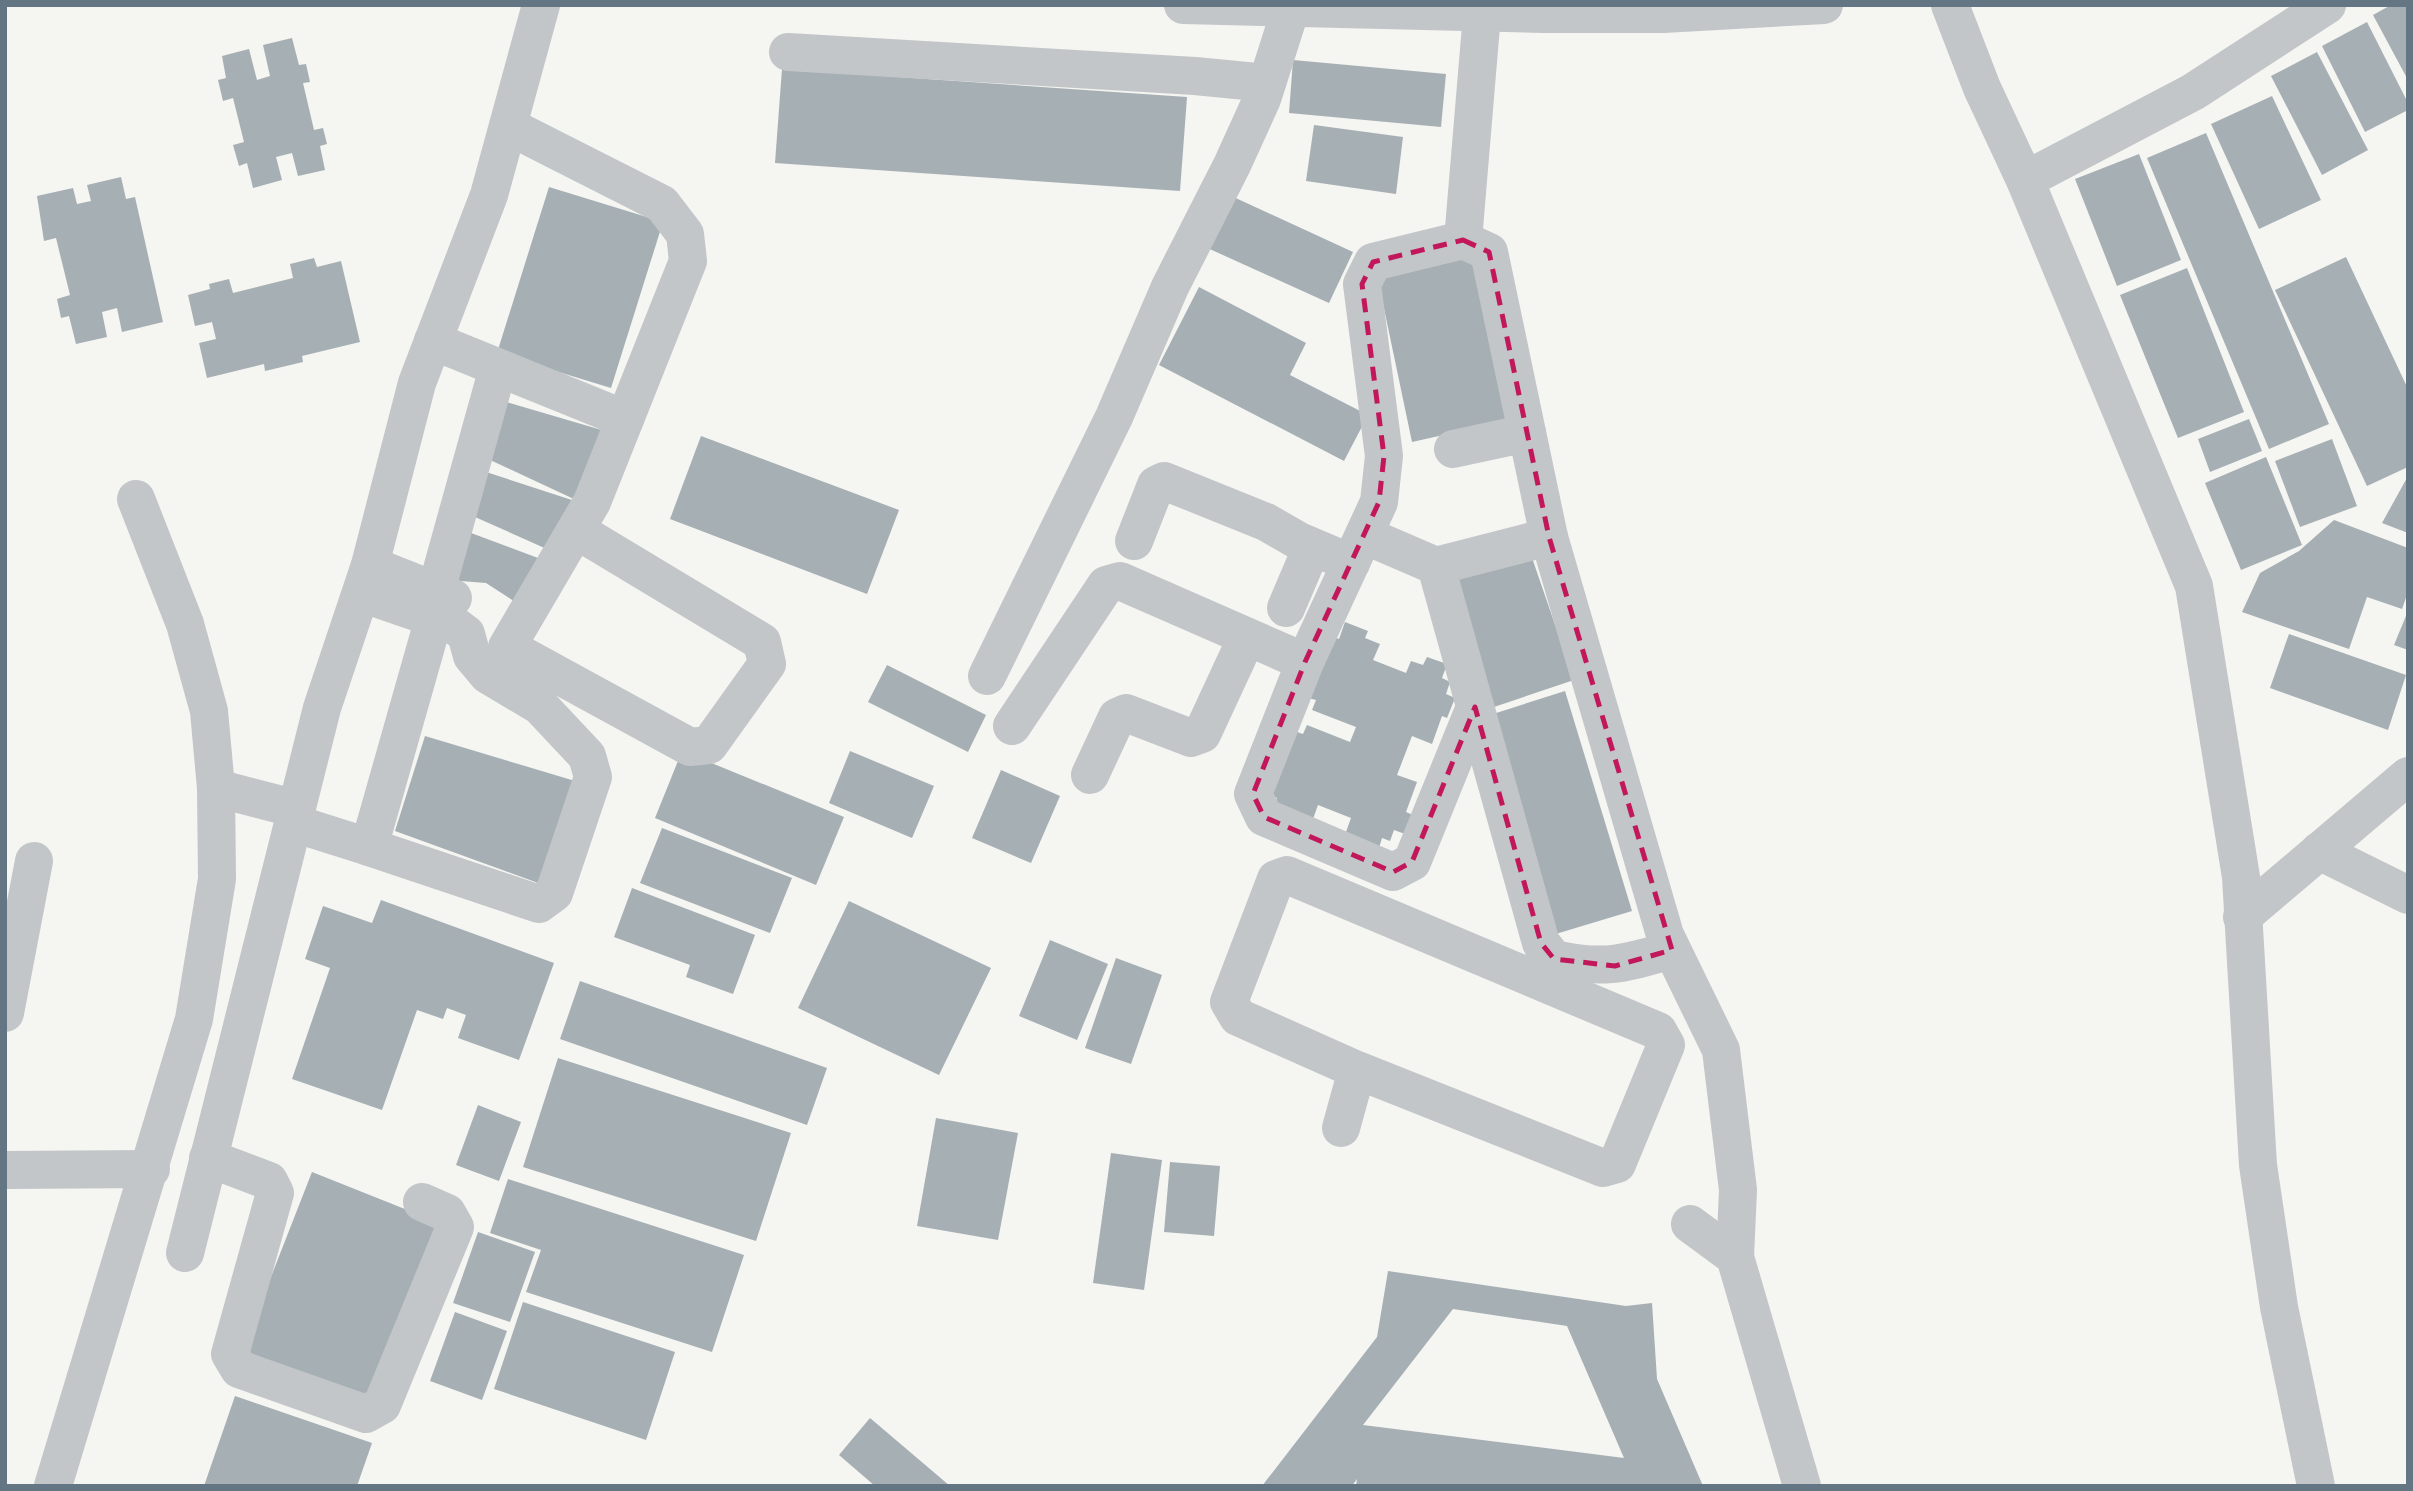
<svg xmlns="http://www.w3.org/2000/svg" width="2413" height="1491" font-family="'Fira Sans',sans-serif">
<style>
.building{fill:#a6afb4;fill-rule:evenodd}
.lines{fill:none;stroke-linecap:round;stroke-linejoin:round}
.minor{stroke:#c2c6c9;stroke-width:38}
.marked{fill:none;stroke:#c2185b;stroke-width:5;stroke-dasharray:14 9;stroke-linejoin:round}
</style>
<rect width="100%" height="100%" fill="#f5f5f1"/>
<g class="building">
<path d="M2391 5H2408V80L2373 15Z"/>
<path d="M2367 22 2408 103V110L2365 132 2322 46Z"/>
<path d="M292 38 299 65 306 64 310 82 303 83 314 130 323 128 327 144 320 146 325 170 298 176 292 153 276 157 282 180 253 188 247 163 239 166 233 145 244 142 233 98 223 101 218 80 226 78 222 56 249 49 257 80 270 76 263 45Z"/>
<path d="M2317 52 2368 150 2322 175 2271 76Z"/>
<path d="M1293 60 1446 74 1441 127 1289 113Z"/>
<path d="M782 69 1187 97 1180 191 775 163Z"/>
<path d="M2272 96 2321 200 2259 229 2211 124Z"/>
<path d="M1314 125 1403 137 1396 194 1306 181Z"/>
<path d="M2206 133 2329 424 2269 449 2147 158Z"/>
<path d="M2139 154 2181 260 2117 286 2075 179Z"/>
<path d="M121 177 126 199 135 197 163 322 122 332 117 308 102 312 107 337 76 344 69 316 61 318 57 299 70 295 56 238 44 241 37 196 73 188 77 204 91 201 87 185Z"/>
<path d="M549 187 663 222 611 388 497 353Z"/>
<path d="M1227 194 1353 252 1329 303 1203 246Z"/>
<path d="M1478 253 1515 419 1412 442 1377 275Z"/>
<path d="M2346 257 2408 389V467L2367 486 2275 290Z"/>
<path d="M314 258 317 267 341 261 360 342 302 356 303 362 265 371 264 364 207 378 199 343 216 339 212 322 195 326 188 295 210 289 209 284 229 279 233 293 293 278 290 264Z"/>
<path d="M2187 268 2244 412 2178 438 2120 295Z"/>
<path d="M1199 287 1306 343 1290 375 1368 415 1344 461 1159 365Z"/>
<path d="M503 401 605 431 576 500 488 459Z"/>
<path d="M2249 419 2262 451 2210 472 2198 439Z"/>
<path d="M701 436 899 510 867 594 670 519Z"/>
<path d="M2332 439 2357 506 2300 527 2275 461Z"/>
<path d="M2266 457 2302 545 2241 570 2205 483Z"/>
<path d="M483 471 578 502 558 554 466 513Z"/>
<path d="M2408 476V533L2382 523Z"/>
<path d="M2334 520 2408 548V592L2402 609 2367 597 2349 649 2242 612 2260 573 2299 551Z"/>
<path d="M463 530 546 561 523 607 486 583 448 580Z"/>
<path d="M1530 552 1574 680 1491 708 1448 582Z"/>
<path d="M2408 611V650L2394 645Z"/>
<path d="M1345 622 1368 631 1365 638 1380 644 1373 660 1406 673 1411 661 1423 665 1427 657 1447 664 1442 678 1450 682 1446 694 1455 698 1447 718 1442 716 1432 744 1412 736 1397 775 1417 782 1406 812 1413 815 1405 834 1394 830 1390 841 1382 838 1378 851 1346 832 1351 818 1318 805 1313 819 1272 810 1277 798 1271 796 1294 731 1303 734 1307 725 1350 742 1356 727 1312 710 1316 700 1308 698 1331 636 1339 639Z"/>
<path d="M2289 634 2406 675 2388 730 2270 688Z"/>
<path d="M887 665 986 715 968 752 868 702Z"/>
<path d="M1565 691 1632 911 1549 936 1490 715Z"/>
<path d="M425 736 575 781 541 884 395 831Z"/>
<path d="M682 751 844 817 816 885 655 818Z"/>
<path d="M850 751 934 786 912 838 829 803Z"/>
<path d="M1001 770 1060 796 1031 863 972 838Z"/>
<path d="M662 828 792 878 770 933 640 883Z"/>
<path d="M632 888 755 935 733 994 686 977 690 965 614 937Z"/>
<path d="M381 900 554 963 519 1060 458 1038 466 1015 447 1008 443 1019 417 1010 382 1110 292 1079 330 968 305 959 323 906 372 923Z"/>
<path d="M849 901 991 968 939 1075 798 1008Z"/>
<path d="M1050 940 1108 964 1077 1040 1019 1016Z"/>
<path d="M1116 958 1162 975 1131 1064 1085 1048Z"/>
<path d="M580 981 827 1068 807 1125 560 1039Z"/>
<path d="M558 1058 791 1133 756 1241 523 1167Z"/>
<path d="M478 1105 521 1122 499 1181 456 1165Z"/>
<path d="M936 1118 1018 1133 998 1240 917 1226Z"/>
<path d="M1111 1153 1162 1160 1144 1290 1093 1283Z"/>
<path d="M1170 1162 1220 1166 1214 1236 1164 1232Z"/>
<path d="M312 1172 440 1223 365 1403 242 1351Z"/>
<path d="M508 1179 744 1255 712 1352 526 1292 541 1250 490 1233Z"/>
<path d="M478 1232 535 1252 510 1322 453 1303Z"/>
<path d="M1388 1271 1626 1306 1652 1303 1657 1379 1703 1486H1356L1357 1479 1352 1486H1262L1377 1337ZM1453 1309 1567 1326 1624 1458 1363 1425Z"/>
<path d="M523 1302 675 1352 646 1440 494 1389Z"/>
<path d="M455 1312 507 1331 482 1400 430 1381Z"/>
<path d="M235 1396 372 1443 357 1486H204Z"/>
<path d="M870 1418 950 1486H875L839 1455Z"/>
</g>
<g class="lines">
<g class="minor">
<path d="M1183 5 1543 14H1663L1824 5"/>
<path d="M1950 5 1982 88 2025 180 2194 586 2241 877 2258 1165 2279 1307 2316 1486"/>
<path d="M788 52 1195 76 1267 83"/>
<path d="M508 126 662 204 685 234 688 261 592 502 507 647 690 747 709 745 767 664 762 642 576 530"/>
<path d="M2025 180 2193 92 2327 5"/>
<path d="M1463 240 1482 14"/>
<path d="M433 341 625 419"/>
<path d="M1453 449 1527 433"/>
<path d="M1364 535 1436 566"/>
<path d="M1134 541 1156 485 1164 481 1266 522 1299 541 1351 563"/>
<path d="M370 565 453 598"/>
<path d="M436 591 498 368"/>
<path d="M361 593 454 625 466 634 472 656 488 675 540 706 587 756 593 777 554 893 539 904 369 847 434 618"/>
<path d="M1286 608 1312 547"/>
<path d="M987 676 1114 417 1170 287 1232 165 1262 99 1292 5"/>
<path d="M1475 707 1412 862 1393 872 1264 817 1253 794 1305 662 1379 502 1384 456 1362 284 1373 262 1463 240 1489 252 1549 537"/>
<path d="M1012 726 1106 585 1120 581 1305 662"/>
<path d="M1090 775 1117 717 1126 713 1191 738 1202 734 1247 637"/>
<path d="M216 788 297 809"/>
<path d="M293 823 369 847"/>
<path d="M2319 851 2408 895"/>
<path d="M2242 917 2408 776"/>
<path d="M1672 950C1622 964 1606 970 1554 959L1541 943 1436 566 1549 537 1665 935 1721 1050 1738 1190 1735 1257"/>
<path d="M5 1013 34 861"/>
<path d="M1341 1128 1357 1070 1238 1017 1229 1002 1276 879 1287 875 1658 1031 1666 1045 1617 1164 1603 1168 1357 1070"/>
<path d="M208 1158 269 1181 275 1193 230 1354 239 1369 366 1414 382 1405 455 1227 447 1213 422 1202"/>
<path d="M5 1170 151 1169"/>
<path d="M1690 1224 1735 1257 1802 1486"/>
<path d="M185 1253 322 708 370 565 417 383 489 195 541 5"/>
<path d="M53 1486 194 1019 217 879 216 788 209 711 185 624 136 499"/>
</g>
</g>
<path class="marked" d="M1463 240 1489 252 1549 537 1672 950 1615 966 1554 959 1541 943 1475 707 1412 862 1393 872 1264 817 1253 794 1305 662 1379 502 1384 456 1362 284 1373 262Z"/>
<rect width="2413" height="1491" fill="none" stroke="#647583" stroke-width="14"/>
</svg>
